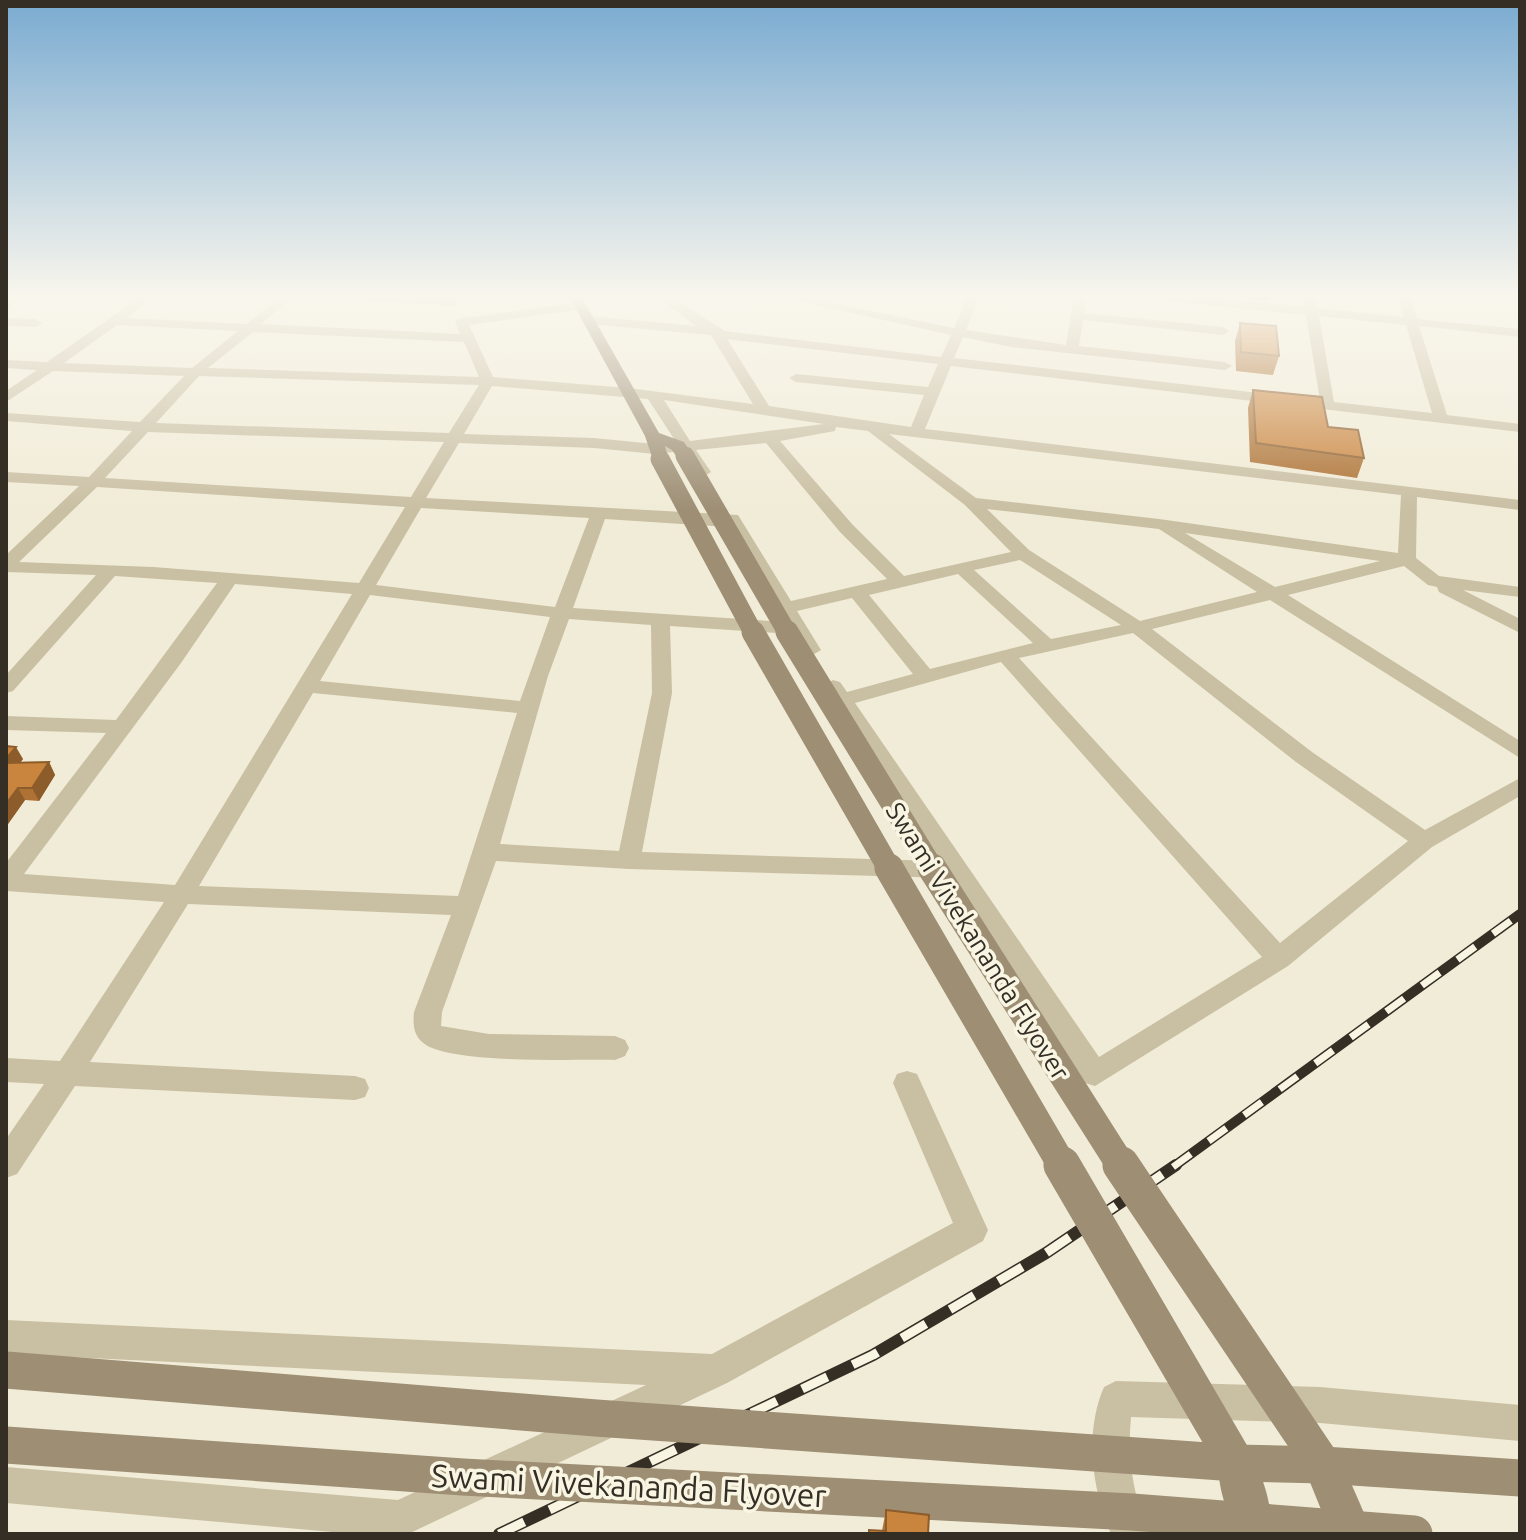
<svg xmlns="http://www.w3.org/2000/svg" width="1526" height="1540" font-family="Ubuntu,sans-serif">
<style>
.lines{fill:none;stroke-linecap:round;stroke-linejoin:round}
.street{fill:#c9bfa3;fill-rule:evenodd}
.secondary{fill:#9d8e74;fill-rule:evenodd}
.rail-far1-casing{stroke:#342e25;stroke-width:10}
.rail-casing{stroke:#342e25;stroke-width:12}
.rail-far1{stroke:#f9f5e3;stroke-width:7;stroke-dasharray:22;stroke-linecap:butt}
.rail{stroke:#f9f5e3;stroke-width:9;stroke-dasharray:28;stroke-linecap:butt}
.secondary-bridge-far3{stroke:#9d8e74;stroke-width:19}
.secondary-bridge-far2{stroke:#9d8e74;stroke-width:23}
.secondary-bridge-far1{stroke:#9d8e74;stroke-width:29}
.secondary-bridge{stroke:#9d8e74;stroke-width:37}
.wall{fill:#ad7234}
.shaded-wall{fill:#8d5c2b}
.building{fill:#c9843d;stroke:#8d5c2b;stroke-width:2}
.labels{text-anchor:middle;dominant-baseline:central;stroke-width:7;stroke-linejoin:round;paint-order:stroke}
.street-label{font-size:26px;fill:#342e25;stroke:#f9f5e3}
.near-street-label{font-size:32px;fill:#342e25;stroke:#f9f5e3}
</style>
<rect width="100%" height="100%" fill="#f1ecd7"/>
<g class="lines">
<g class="street">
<path d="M11 296H25L6 309V299Z"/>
<path d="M142 296H155L126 318 247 324 281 296H294L261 324 460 334 455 322 457 319 581 302 585 303V309L469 325 493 377 628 388 753 404 711 335 588 324 582 320 588 316 696 326 656 296H670L725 331 941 357 951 335 775 296H797L954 328 968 296H980L966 330 1066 345 1074 296H1086L1084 313 1223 327 1229 331 1223 335 1083 320 1079 346 1225 362 1232 366 1225 370 1011 347 963 337 954 358 1320 400 1306 315 1159 300 1153 296H1192L1305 307 1304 296H1314L1317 308 1404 317 1398 296H1410L1417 319 1520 329V337L1419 326 1447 415 1520 424V432L951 366 925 429 1520 500V510L1417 497 1416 558 1439 576 1520 587V597L1463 590 1520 619V633L1439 592 1437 587 1428 585 1404 566 1288 595 1520 741V758L1270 600 1152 629 1312 752 1425 830 1520 778V796L1432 847 1288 966 1095 1086 1085 1083 950 878 629 869 496 861 442 1012 441 1026 489 1034 615 1036 625 1040 629 1048 625 1056 615 1060C579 1059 442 1065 421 1041 413 1033 413 1022 414 1012L451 915 188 904 90 1062 355 1076 365 1079 369 1088 365 1097 355 1100 75 1086 17 1174 6 1178V1139L44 1084 6 1082V1058L60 1061 164 902 6 891V863L106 733 6 730V716L116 720 217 583 115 576 13 691 6 693V675L96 575 6 572V555L79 486 6 482V472L89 477 132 431 6 421V413L140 422 184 376 53 371 6 402V391L37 370 6 368V360L47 362ZM1319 316 1406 325 1432 413 1334 402ZM117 325 238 331 192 368 64 363ZM253 332 464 342 479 377 208 368ZM727 339 938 364 928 387 796 374 789 378 796 382 924 395 911 427 769 406ZM199 376 479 385 449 433 156 423ZM492 386 648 399 676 442 655 444 594 438 464 434ZM664 400 824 424 690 441ZM836 427 868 431 965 505 1011 552 904 576 852 524 780 441 835 431ZM148 432 444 442 411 497 105 478ZM889 434 1401 495 1398 553 1159 519 976 498ZM459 443 594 448 655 454 682 451 697 475 703 477 711 472 696 450 766 443 840 532 887 579 791 601 738 515 426 498ZM97 487 405 507 359 583 153 567 19 562ZM421 508 589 518 555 607 376 585ZM987 509 1159 529 1257 592 1140 621 1029 550ZM605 519 728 527 785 622 573 608ZM1185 533 1380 561 1275 587ZM1020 560 1121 625 1051 639 974 570ZM958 574 1033 643 930 669 869 595ZM235 584 352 594 175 885 24 874 181 663ZM370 595 550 617 520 701 320 681ZM852 598 913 674 847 692 840 682 833 680 823 686 938 861 642 852 672 693 670 626 792 634 804 654 811 656 821 650 797 611ZM569 619 651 625 652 693 619 851 500 844 548 676ZM1133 633 1296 762 1408 841 1280 943 1019 658ZM1001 662 1262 957 1099 1057 855 703ZM313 693 517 713 458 896 199 886Z"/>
<path d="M345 296 453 298 459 302 453 306 351 300Z"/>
<path d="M6 318 36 319 42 323 36 327 6 326Z"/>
<path d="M907 1071 917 1074 983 1219 988 1230 983 1241 727 1383 408 1534H355L6 1503V1467L398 1500 646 1385 6 1354V1320L712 1354 953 1223 893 1083 897 1074Z"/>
<path d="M1116 1381 1320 1387 1520 1405V1441L1320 1423 1131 1417C1127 1459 1133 1495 1149 1534H1111C1092 1489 1084 1433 1104 1387Z"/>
</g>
<g class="secondary">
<path d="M569 296H581L659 433 684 442 693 456 691 460H679L672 450 665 446 668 459 660 464 654 463 645 436Z"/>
<path d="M1236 1443 1250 1449C1260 1472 1277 1511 1268 1534H1236C1226 1510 1212 1473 1222 1449Z"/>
<path d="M1323 1445 1337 1451 1371 1529 1369 1534H1331L1303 1465 1309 1451Z"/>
</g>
<defs>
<path id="rail-far1" d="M1173 1167 1520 914"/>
<path id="rail" d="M499 1534 873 1355 1046 1253 1176 1165"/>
</defs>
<use href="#rail-far1" class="rail-far1-casing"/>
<use href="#rail" class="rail-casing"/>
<use href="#rail-far1" class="rail-far1"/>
<use href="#rail" class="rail"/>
<g class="secondary-bridge-far3">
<path d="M685 456 788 634"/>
<path d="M660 459 754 634"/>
</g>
<g class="secondary-bridge-far2">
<path d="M753 632 890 870"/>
<path d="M787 632 933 870"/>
</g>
<g class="secondary-bridge-far1">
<path d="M889 868 1063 1167"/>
<path d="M932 868 1122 1167"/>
</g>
<g class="secondary-bridge">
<path d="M1062 1165 1236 1463"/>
<path d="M1121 1165 1323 1465"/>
<path d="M6 1370 596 1418 1236 1463 1323 1465 1520 1478"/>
<path d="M6 1445 463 1477 1132 1512 1414 1534"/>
</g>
</g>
<g class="wall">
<path d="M1233 296H1271L1269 301 1233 297Z"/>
<path d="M1240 323 1279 356 1273 375 1236 371 1235 341Z"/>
<path d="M1253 390 1328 427 1364 458 1357 478 1250 462 1248 408Z"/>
<path d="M6 742 8 747 23 759 20 763 49 762 55 775 39 801 25 800 8 824H6Z"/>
<path d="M886 1510 928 1534H869V1530L882 1531Z"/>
</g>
<g class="shaded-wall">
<path d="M16 747 23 759 10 775 6 769V759Z"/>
<path d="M49 762 55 775 39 801 32 788Z"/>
<path d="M18 788 25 800 8 824 6 821V804Z"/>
</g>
<g class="building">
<path d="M1240 323 1276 326 1279 356 1241 352Z"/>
<path d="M1253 390 1322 397 1328 427 1358 430 1364 458 1256 443Z"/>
<path d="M6 746 16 747 6 759Z"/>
<path d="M49 762 32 788H18L6 804V763Z"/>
<path d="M886 1510 929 1515 928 1534H869V1530L886 1531Z"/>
</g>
<linearGradient id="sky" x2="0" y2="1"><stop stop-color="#7aabd1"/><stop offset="0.58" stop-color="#f9f6ed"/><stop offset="1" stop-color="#f9f6ed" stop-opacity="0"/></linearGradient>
<rect width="1526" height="511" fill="url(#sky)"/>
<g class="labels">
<g class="street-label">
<text transform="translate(978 941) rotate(58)">Swami Vivekananda Flyover</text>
</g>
<g class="near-street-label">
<text transform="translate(629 1485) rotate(3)">Swami Vivekananda Flyover</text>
</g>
</g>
<rect width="1526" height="1540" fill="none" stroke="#342e25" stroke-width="16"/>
</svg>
